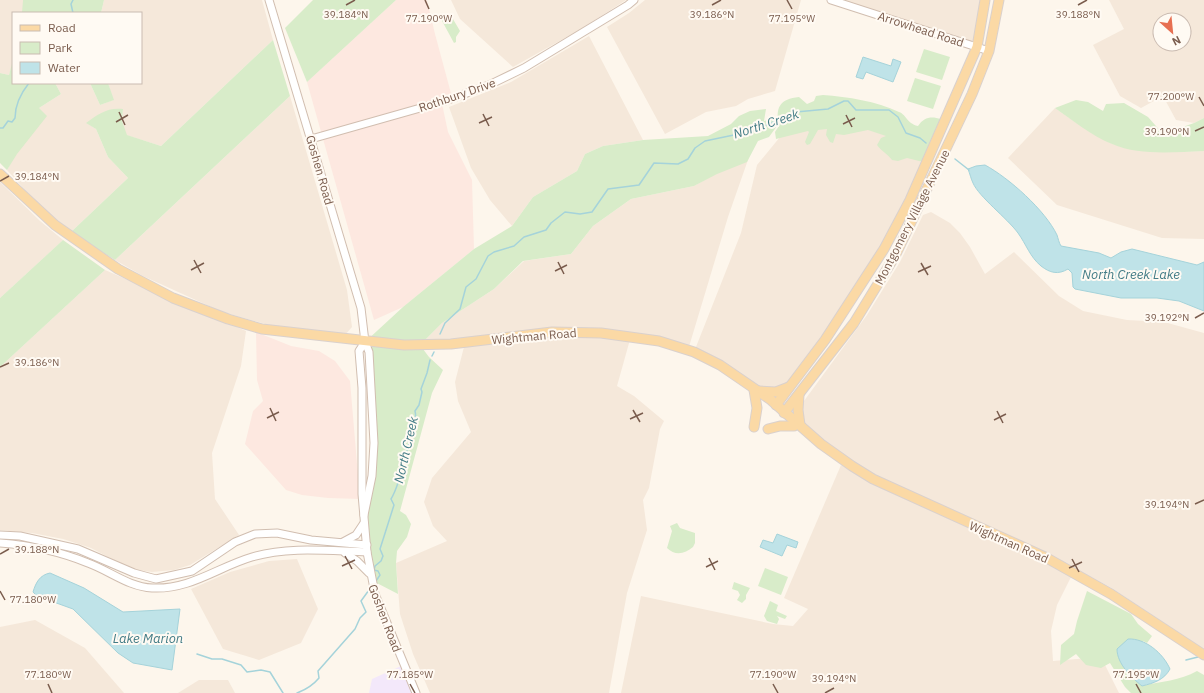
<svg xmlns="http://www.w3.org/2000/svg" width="1204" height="693" font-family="'IBM Plex Sans',sans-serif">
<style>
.residential{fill:#f5e8da;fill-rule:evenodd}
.commercial{fill:#fde8e0}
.education{fill:#f3e8fa}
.green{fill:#d8ecc9}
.water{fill:#bfe3e8;stroke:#a5d3da}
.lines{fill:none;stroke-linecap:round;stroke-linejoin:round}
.stream{stroke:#a5d3da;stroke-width:1.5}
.minor-casing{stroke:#d1beb0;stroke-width:9}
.major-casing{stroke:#dad1cd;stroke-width:11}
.minor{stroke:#fff;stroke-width:7}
.major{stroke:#fbd9a5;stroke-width:9}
.ticks{fill:none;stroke:#7a5c4d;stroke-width:1.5}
.labels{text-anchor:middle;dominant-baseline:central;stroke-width:4;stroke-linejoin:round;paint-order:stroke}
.street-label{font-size:12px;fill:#7a5c4d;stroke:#fffaf3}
.water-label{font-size:13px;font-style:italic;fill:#437c86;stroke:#fffaf3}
.ticks-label{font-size:10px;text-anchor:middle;fill:#7a5c4d;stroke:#fffaf3;stroke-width:4;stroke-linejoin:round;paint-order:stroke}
</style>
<rect width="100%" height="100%" fill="#fdf6ec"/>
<g class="residential">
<path d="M0 0H23L24 13H13V63L9 75 0 73Z"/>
<path d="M104 0H262L273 40 161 146 126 135 122 121 123 109 87 123 96 129 108 157 128 178 71 232 44 211 7 170 39 108 61 94 55 83H90L100 105 113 100 108 83H141V13H101Z"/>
<path d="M451 0H626L581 29 513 67 460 19Z"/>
<path d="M645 0H801L775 91 748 99 736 106 706 112 665 134 607 27 629 13Z"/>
<path d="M842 0H982L974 43Z"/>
<path d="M1109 0H1204V118L1194 123 1176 120 1163 96 1141 108 1120 96 1093 45 1124 29ZM1160 20H1184V44H1160Z"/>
<path d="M589 36 643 140 603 146 585 154 577 171 533 197 512 226 490 200 471 168 449 107 511 82Z"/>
<path d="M290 96 347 290 352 327 345 335 272 326 220 311 143 276 115 260Z"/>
<path d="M1055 108 1075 122 1112 144 1171 152 1204 151V239L1162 238 1057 205 1008 158Z"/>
<path d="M789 126 876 129 892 138 926 166 884 249 776 405 694 352 741 233 757 165Z"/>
<path d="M750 154 728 217 688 350 631 336 617 386 634 396 664 421 660 429 649 488 643 500 647 530 627 593 609 693H430L413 654 400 614 396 563 447 541 433 526 424 502 432 478 471 432 458 401 455 382 465 343 420 345 442 323 494 289 524 261 571 254 593 226 631 199 694 186Z"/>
<path d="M0 182 40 221 63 240 0 298Z"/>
<path d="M931 212 950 223 960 233 970 247 985 274 1014 252 1059 296 1083 311 1127 320 1164 322 1204 333V649L1110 587 1046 553 873 476 851 463 804 424 801 405 867 315 900 262 923 215Z"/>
<path d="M105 270 246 331 241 366 212 453 215 499 239 535 190 565 174 570 152 572 131 569 91 548 63 539 32 533 0 530V367Z"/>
<path d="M841 465 872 484 1044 562 1071 577 1057 605 1051 631 1053 661 1101 657 1119 693H621L641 596 773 624 793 626 808 609 784 598Z"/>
<path d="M297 559 318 609 301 643 259 660 223 649 191 589 230 572 269 561Z"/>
<path d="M35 620 85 648 124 693H0V627Z"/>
<path d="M199 680H228L235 693H178Z"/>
</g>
<g class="commercial">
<path d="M396 0H427L435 34 452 97 441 99 448 132 472 180 474 249 403 307 374 320 307 82Z"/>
<path d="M256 332 291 346 319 351 335 361 350 381 360 499 328 498 302 495 286 490 245 444 253 411 263 401 257 380Z"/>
</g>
<path class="education" d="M401 666 414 693H369L372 679Z"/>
<g class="green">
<path d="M23 0H104L101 13H22Z"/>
<path d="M313 0H396L307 82 285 28Z"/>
<path d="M450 14 460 31 456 37V42L454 43 441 19Z"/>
<path d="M273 40 290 96 115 260 71 232 128 178 108 157 96 129 86 123C98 114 108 107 123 109L122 121 127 135 161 146Z"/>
<path d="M924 49 950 57 942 80 916 72Z"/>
<path d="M13 60V83H55L61 94 39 108 47 116 17 154 7 170 0 163V73L9 75Z"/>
<path d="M915 78 941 86 933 109 907 101Z"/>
<path d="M90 83H108L114 100 100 105Z"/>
<path d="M823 95C848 97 876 101 899 112 907 115 906 123 918 126 924 117 931 116 941 119L923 162 907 158 898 161 892 160C888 154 881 151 877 145L881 138 886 136 868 130 844 135 836 134 833 143 830 142 826 135 827 129 818 130 810 144 807 145 805 142 809 132 808 131 776 139 775 132 779 126C775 107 780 99 799 97L807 104 814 101 816 96Z"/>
<path d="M1076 100 1088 102 1103 111 1106 104 1124 103 1148 117 1163 134 1194 123 1204 118V151C1174 152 1140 156 1112 144 1092 136 1072 120 1055 108Z"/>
<path d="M766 109 764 121 775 118 777 126 769 137 758 141 747 162 717 174 694 186 631 199 593 226 571 254 523 261 494 289 442 323 420 345 429 357 443 370 432 393 400 511 406 515 411 524 407 537 397 551 396 563 398 594 371 580 364 522 374 443 365 342 403 307 474 249 512 226 533 197 577 171 585 154 603 146 643 140 708 136 731 124 739 116 750 111Z"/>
<path d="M63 240 105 270 0 367V298Z"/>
<path d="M677 523 680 528 695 533V543L693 547C685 554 675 556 667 548L672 531 670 526Z"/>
<path d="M765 568 788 577 781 595 758 586Z"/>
<path d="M734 582 750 588 746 595V599L742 603 737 600 740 595 738 591 732 589Z"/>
<path d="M1087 591 1131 614 1138 624 1152 636 1147 643 1143 641 1126 670 1142 686C1161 681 1180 681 1197 671L1204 675V693H1131L1125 687 1110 663 1101 668 1086 665 1076 654 1060 665 1061 645 1074 634 1077 621Z"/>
<path d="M770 601 778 605 776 611 787 616 785 619 777 616 779 619 777 624 767 621 764 616Z"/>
</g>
<g class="water">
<path d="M863 57 891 66 893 59 901 62 893 82 866 72 863 79 856 77Z"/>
<path d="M985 165C1009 178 1045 210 1057 235 1058 238 1059 243 1061 246L1099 253 1111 258 1121 252 1132 249 1197 265 1204 262V311L1179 301 1157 298H1121L1075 289 1073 287 1072 273 1068 269C1058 275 1050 273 1041 266 1030 257 1026 244 1018 233 1007 218 979 197 973 183 971 179 970 174 968 169L976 166Z"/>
<path d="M777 534 798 542 796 548 787 545 782 556 760 547 763 540 773 543Z"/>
<path d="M50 573 84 588 123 612 180 609 172 670 133 663 118 653 73 609 37 596 33 592C36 582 40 575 50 573Z"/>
<path d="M1128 639C1145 638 1163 653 1170 669 1164 680 1154 683 1142 686 1132 678 1117 664 1117 649Z"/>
</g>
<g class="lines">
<g class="stream">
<path d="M73 0 71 4 73 13"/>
<path d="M0 128H3L8 121 12 122 15 118C15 104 21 93 29 83"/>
<path d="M955 159 969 170"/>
<path d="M440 334 445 323 460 309 466 287 476 279 488 256 494 252 514 246 524 237 546 230 551 223 565 212 580 214 592 212 608 189 639 185 654 163 678 164 688 159 695 148 705 141 753 131 796 112 828 109 844 101H848L856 110H889L898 117 906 133 920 138 926 143"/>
<path d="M432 356 434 352"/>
<path d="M376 581 380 575 378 571 374 570 375 566 381 561 383 556 380 549 394 505 391 499C400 484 404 461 409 443L407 438C413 433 417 418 415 411L419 405 422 392 421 389 427 373 430 360"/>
<path d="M197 654 212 659H222L241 665 247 672 261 670 270 672 283 693"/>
<path d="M1186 660 1198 657"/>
<path d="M297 693C305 690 314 684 319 678L318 671 355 629 360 618 366 612 361 601 369 590"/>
</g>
<defs>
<g id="minor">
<path d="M269 0 361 308 365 342 369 352 374 443 372 476 364 515"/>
<path d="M831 0 989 51"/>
<path d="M311 139 445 101 489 85 524 68 628 5 634 0"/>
<path d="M365 342 359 351 362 388V494L367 552 375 594 416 693"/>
<path d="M0 535 20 536 78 549 134 573 156 579 192 571 235 542 255 534 277 533 311 540 367 545"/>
<path d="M343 542 356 535 364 523"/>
<path d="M0 543C29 545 61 552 88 563 110 571 129 587 152 588 190 590 218 567 252 557 289 546 329 551 367 552"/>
<path d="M345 553 357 561 369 573"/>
</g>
<g id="major">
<path d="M0 174 55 225 118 269 173 298 228 319 262 329 404 345 451 344 552 332 601 333 659 341 694 352 720 365 771 400 821 444 852 466 873 479 1045 557 1111 594 1204 655"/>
<path d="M759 391 776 392 789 387"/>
<path d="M799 395 798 410 800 425"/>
<path d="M776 405 825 340 884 249 910 200 977 47 985 0"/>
<path d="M784 413 854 323 895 256 972 94 989 51 999 0"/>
<path d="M754 427 757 408 754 390"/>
<path d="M768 429 780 426H794"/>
</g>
</defs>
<use href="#minor" class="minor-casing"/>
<use href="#major" class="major-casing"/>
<use href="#minor" class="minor"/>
<use href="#major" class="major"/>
</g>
<path class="ticks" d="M425 0 429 9M787 0 792 9M346 5 355 0M712 5 721 0M1078 5 1087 0M1199 97 1204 106M119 112 125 125M483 114 489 126M846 115 852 127M116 122 128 115M479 123 492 117M843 124 855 118M1195 131 1204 127M0 181 9 176M194 260 201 273M558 262 564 274M921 263 928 275M191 270 204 263M555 271 567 265M918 272 931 266M1195 318 1204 313M0 367 9 363M270 408 276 421M633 410 640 422M997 411 1003 423M267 418 279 412M630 419 643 413M994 420 1006 414M1195 504 1204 500M0 554 9 549M345 556 352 569M709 558 715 570M1072 559 1079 572M342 566 355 560M706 567 718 561M1069 568 1082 562M0 591 5 600M48 684 52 693M410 684 415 693M773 684 778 693M1136 684 1141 693M825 693 834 688"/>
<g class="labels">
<g class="street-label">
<text transform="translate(921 29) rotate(18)">Arrowhead Road</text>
<text transform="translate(457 95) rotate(-19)">Rothbury Drive</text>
<text transform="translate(320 170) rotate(74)">Goshen Road</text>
<text transform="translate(912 217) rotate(-63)">Montgomery Village Avenue</text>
<text transform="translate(534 336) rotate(-5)">Wightman Road</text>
<text transform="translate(1009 542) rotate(24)">Wightman Road</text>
<text transform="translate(385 618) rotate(69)">Goshen Road</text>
</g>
<g class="water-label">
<text transform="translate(766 124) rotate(-18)">North Creek</text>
<text x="1131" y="274">North Creek Lake</text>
<text transform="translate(406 450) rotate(-77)">North Creek</text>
<text x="148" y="638">Lake Marion</text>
</g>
</g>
<g class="ticks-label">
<text x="1078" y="18">39.188°N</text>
<text x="346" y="18">39.184°N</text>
<text x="712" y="18">39.186°N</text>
<text x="429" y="22">77.190°W</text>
<text x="792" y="22">77.195°W</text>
<text x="1171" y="100">77.200°W</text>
<text x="1167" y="135">39.190°N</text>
<text x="37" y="180">39.184°N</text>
<text x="1167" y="321">39.192°N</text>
<text x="37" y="366">39.186°N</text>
<text x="1167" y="508">39.194°N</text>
<text x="37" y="553">39.188°N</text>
<text x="33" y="603">77.180°W</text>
<text x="48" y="678">77.180°W</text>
<text x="410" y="678">77.185°W</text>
<text x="773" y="678">77.190°W</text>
<text x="1136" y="678">77.195°W</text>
<text x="834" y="682">39.194°N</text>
</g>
<rect x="12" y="12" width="130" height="72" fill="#fffaf3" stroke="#cabbb1"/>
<rect x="20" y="25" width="20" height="6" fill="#fbd9a5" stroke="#cabbb1"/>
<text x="48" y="32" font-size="12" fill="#7a5c4d">Road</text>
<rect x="20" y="42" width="20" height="12" fill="#d8ecc9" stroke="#cabbb1"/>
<text x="48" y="52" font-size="12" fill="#7a5c4d">Park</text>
<rect x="20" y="62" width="20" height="12" fill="#bfe3e8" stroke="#cabbb1"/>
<text x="48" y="72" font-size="12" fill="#7a5c4d">Water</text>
<g transform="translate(1172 32) rotate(153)"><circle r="19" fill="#fffaf3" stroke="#cabbb1"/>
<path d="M0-3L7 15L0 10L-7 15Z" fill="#e76f51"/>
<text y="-6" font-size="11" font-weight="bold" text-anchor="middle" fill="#7a5c4d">N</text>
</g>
</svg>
